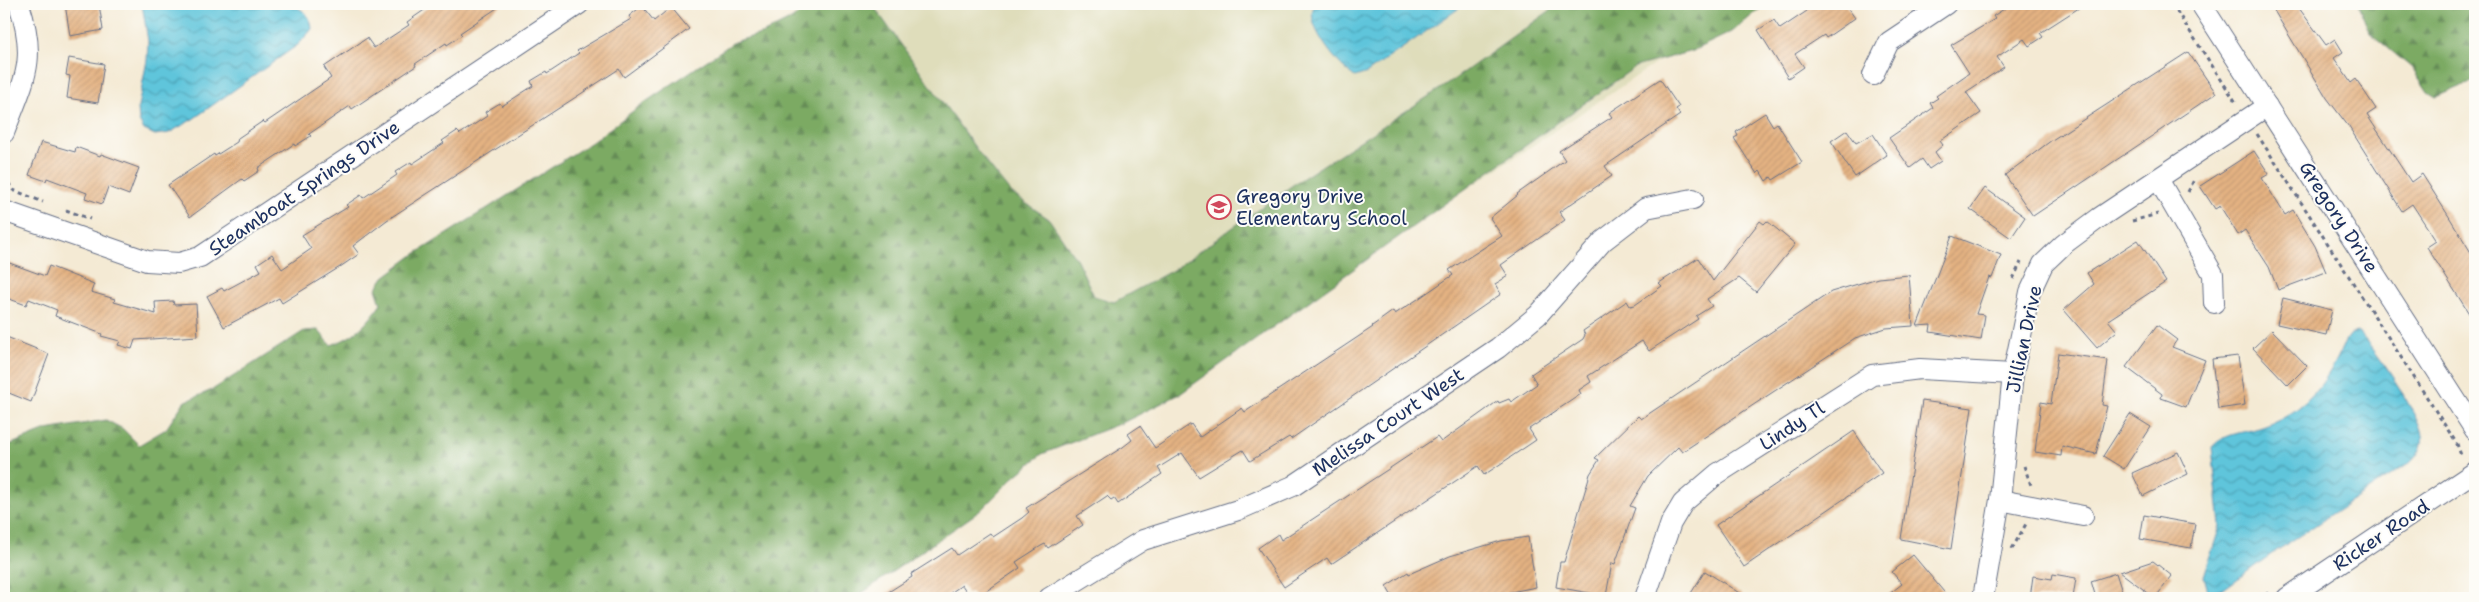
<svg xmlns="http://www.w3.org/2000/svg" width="2479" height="602" font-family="'Shantell Sans',sans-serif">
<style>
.built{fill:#dfddbb}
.forest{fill:url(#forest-firs);stroke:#4c6c61}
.water{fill:url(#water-waves);stroke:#3c7a9c}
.building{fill:url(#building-hatch)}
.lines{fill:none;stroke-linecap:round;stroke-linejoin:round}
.minor-casing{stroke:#677087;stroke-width:22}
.path{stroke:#677087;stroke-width:3;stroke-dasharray:4 4;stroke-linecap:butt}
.minor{stroke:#fff;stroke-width:20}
.labels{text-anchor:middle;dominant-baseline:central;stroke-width:4;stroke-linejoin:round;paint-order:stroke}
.street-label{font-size:19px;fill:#1b2f5e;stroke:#fdfcf7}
.poi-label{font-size:19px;fill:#1b2f5e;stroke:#fdfcf7;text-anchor:start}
</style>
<defs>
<pattern id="forest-firs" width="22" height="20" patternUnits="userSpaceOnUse" patternTransform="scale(1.25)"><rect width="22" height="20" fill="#7caa64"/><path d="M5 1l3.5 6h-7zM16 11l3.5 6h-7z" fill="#658b56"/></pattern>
<pattern id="water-waves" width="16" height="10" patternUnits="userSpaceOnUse" patternTransform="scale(1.25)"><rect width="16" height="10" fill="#5ec5db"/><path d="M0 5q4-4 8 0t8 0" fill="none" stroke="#4da0b5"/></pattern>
<pattern id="building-hatch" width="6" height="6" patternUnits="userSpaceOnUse" patternTransform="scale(1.25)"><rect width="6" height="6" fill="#e4b282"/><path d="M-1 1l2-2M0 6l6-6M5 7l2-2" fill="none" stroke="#c39973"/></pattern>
</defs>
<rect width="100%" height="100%" fill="#fdfcf7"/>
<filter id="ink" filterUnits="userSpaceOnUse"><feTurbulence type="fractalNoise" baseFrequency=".02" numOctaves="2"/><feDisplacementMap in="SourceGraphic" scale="10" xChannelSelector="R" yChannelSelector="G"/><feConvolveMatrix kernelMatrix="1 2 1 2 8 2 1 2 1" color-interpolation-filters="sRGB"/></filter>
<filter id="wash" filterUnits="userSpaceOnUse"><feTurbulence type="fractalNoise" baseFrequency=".0096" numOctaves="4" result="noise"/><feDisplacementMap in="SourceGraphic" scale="20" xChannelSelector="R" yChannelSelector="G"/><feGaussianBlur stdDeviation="1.12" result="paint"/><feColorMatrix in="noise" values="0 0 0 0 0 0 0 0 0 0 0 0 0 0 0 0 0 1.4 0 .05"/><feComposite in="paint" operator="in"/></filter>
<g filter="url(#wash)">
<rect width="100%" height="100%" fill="#f4ead4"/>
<path class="built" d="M859 4H1745L1135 410Z"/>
<g class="forest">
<path d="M808 4H872L979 153 1011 193 1049 219 1077 260 1094 296 1114 302 1173 270 1297 182 1449 83 1559 4H1766L1732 32 1692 51 1635 67 1180 394 1124 422 1042 454 1013 478 981 510 855 598H4V447L46 430 106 420 123 429 139 445 166 429 184 402 212 390 304 331 318 330 331 345C355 337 367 324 381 304L376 289 384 277 415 254 592 142 641 105 734 42 764 33 794 18Z"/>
<path d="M2358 4H2475V80L2436 97 2428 92 2413 69 2369 32Z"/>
</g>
<g class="water">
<path d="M142 4 293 5C304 11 311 15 312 29L299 44 193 119 169 133 155 135 144 130 139 121 138 107 147 60 148 41Z"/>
<path d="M1316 4H1465L1367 73 1355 77C1340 68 1300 20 1316 4Z"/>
<path d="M2357 332C2373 343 2420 416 2422 436 2424 447 2417 456 2410 463L2273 553 2225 588 2216 591H2208L2204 576 2220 526 2212 447C2225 432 2247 433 2265 426 2306 412 2331 377 2346 339L2350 334Z"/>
</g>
<g id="blocks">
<g class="building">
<path d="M65 4H99L103 30 70 36Z"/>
<path d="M433 4H503L460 33 462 35 447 45 446 43 415 64 416 66 352 109 350 106 309 134 311 136 295 146 294 144 258 168 259 171 244 181 242 179 190 217 168 185 214 154 215 156 237 142 238 138 263 121 265 123 331 78 324 67 367 38 374 48 409 25 407 22Z"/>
<path d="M1802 4H1845L1855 18 1826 38 1824 35 1795 54 1804 67 1788 78 1758 30 1774 20 1780 29 1807 11Z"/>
<path d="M2012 4H2085L2040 33 2043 37 2029 46 2024 39 1997 57 2004 67 1966 92 1981 113 1940 141 1943 145 1935 152 1941 161 1929 169 1922 159 1910 168 1889 138 1933 108 1930 103 1938 98 1936 96 1969 73 1951 45 1995 19 1993 16Z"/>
<path d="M2270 4H2296L2326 45 2335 39 2343 52 2334 58 2351 83 2356 79 2376 109 2367 115 2411 182 2422 174 2448 215 2475 259V323L2427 247 2436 241 2412 204 2402 211 2349 127 2327 98Z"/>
<path d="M642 6 654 21 671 7 689 29 624 77 619 69 387 220 353 246 359 254 340 267 282 303 279 298 224 327 207 296 222 288 224 291 261 271 257 264 272 254 282 269 311 249 302 235 348 207 346 205 361 195 363 198 397 175 395 172 411 162 412 164 444 143 442 141 457 131 460 134 487 116 485 112 500 103 502 106 533 86 531 81 546 72 547 74 579 53 577 51 631 19 629 16Z"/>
<path d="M2188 52 2216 93 2033 216 2005 175 2052 140Z"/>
<path d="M69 58 104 64 98 103 67 98 70 76 66 75Z"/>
<path d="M1660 79 1679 107 1676 109 1680 115 1605 166 1612 176 1559 212 1565 220 1501 265 1508 276 1495 284 1501 294 1291 439 1289 437 1250 461 1243 450 1199 477 1182 453 1158 468 1162 474 1118 504 1114 498 1111 500 1107 496 1077 516 1083 525 1048 548 1045 544 1041 546 1016 562 1020 568 976 598 971 592 968 594 962 585 943 598H879L912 577 911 574 952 548 957 555 990 533 993 537 1022 518 1029 512 1026 508 1123 447 1132 440 1128 434 1140 426 1155 448 1191 424 1200 437 1242 408 1245 412 1373 327 1372 326 1393 311 1395 314 1418 299 1453 275 1449 270 1502 236 1490 218 1518 195 1517 194 1565 160 1559 151 1612 117 1609 113Z"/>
<path d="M1765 113 1773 126 1777 123 1802 162 1773 180 1771 177 1766 181 1760 171 1757 174 1734 138 1738 136 1736 132Z"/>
<path d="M1847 130 1856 143 1873 134 1887 155 1855 177 1831 141Z"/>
<path d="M41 142 75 152 76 147 100 156 101 154 139 168 129 195 108 187 102 204 85 198 87 193 47 178 46 181 29 175Z"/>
<path d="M2254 151 2269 174 2262 178 2285 215 2293 210 2315 246 2326 272 2278 290 2269 267 2245 230 2238 235 2220 206 2215 209 2200 186Z"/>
<path d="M1985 188 2025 217 2011 238 1970 209Z"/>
<path d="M1760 221 1764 224 1767 221 1795 244 1756 292 1739 278 1707 299 1712 306 1696 316 1698 319 1649 351 1642 341 1588 376 1591 382 1579 390 1581 394 1529 429 1536 440 1484 475 1478 466 1331 564 1327 558 1284 587 1258 548 1278 534 1281 540 1437 437 1441 442 1498 401 1499 403 1509 399 1511 402 1537 384 1531 374 1583 339 1585 335 1583 331 1627 301 1630 306 1635 305 1662 286 1659 283 1698 258 1713 281Z"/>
<path d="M1952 236 2001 255 1992 278 1989 277 1976 314 1985 315 1981 340 1930 332 1931 325 1917 326Z"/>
<path d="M2138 240 2166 282 2108 320 2117 331 2097 348 2064 310 2094 284 2087 273Z"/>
<path d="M4 261 45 276 49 266 94 284 91 292 115 299 114 302 156 314 155 302 173 301 174 305 196 304 198 336 135 340 132 349 118 345 120 341 101 336 102 334 55 316 57 310 29 299 26 305 4 297Z"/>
<path d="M1909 275 1913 326 1886 328 1855 338 1682 452 1678 447 1648 476 1630 506 1635 508 1615 564 1612 563 1606 596 1556 587 1560 562H1564L1590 474 1599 460 1595 458 1638 416 1641 419 1831 292 1878 278Z"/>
<path d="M2283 298 2332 310 2326 335 2277 324Z"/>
<path d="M2157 325 2177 340 2172 347 2205 360 2186 407 2161 398 2162 394 2126 367Z"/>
<path d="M2272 330 2307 366 2288 385 2253 348Z"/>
<path d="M4 336 49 354 31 402 4 391Z"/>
<path d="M2058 353 2108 360 2102 405 2107 406 2096 454 2062 446 2061 456 2035 452 2041 402 2051 404Z"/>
<path d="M2238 356 2245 405 2218 409 2212 359Z"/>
<path d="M1922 401 1972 408 1951 549 1901 539Z"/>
<path d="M2130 414 2151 427 2124 469 2103 456Z"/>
<path d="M1854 431 1882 473 1744 567 1716 525Z"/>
<path d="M2178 452 2188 474 2143 496 2132 473Z"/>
<path d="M2144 515 2195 524 2191 548 2140 539Z"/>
<path d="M1528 537 1536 587 1481 598H1393L1386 586 1408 572 1409 574 1450 556 1501 541Z"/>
<path d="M1913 555 1949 598H1884L1902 584 1892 572Z"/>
<path d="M2153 561 2172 576 2155 598 2120 572Z"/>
<path d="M1705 571 1747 598H1688Z"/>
<path d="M2116 573 2124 598H2096L2091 581Z"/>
<path d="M2053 574 2076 578 2073 598H2030L2033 576 2052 579Z"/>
</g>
</g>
</g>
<g filter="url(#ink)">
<use href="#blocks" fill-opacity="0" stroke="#677087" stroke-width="1"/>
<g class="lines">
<defs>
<g id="minor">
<path d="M2201 4 2475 430"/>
<path d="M1873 75 1889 42 1946 4"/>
<path d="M4 133C24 79 38 62 19 4"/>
<path d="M2158 179 2213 274 2214 303"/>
<path d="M4 211 147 261 179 263 200 257 579 4"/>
<path d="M2000 500 2083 516"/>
<path d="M1049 598 1143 540 1238 510 1293 486 1498 348 1538 315 1603 241 1646 208 1693 199"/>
<path d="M1645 598 1671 523 1683 503 1717 474 1872 375 1920 369 2013 374"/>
<path d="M1983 598 2000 500 2013 374 2030 292 2043 264 2064 244 2099 218 2267 106"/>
<path d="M2287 598 2475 472"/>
</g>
</defs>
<use href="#minor" class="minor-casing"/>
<g class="path">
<path d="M2172 4 2237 104"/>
<path d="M2257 134 2457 444 2462 458"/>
<path d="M4 176 13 190 43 202"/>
<path d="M2188 192 2195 178"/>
<path d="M66 210 90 219"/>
<path d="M2132 221 2158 214"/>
<path d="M2013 279 2021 262"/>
<path d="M2024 466 2032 488"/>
<path d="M2012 549 2026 524"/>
<path d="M2260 598 2268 593"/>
</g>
<use href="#minor" class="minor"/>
</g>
</g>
<defs>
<symbol id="school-ring" viewBox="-11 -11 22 22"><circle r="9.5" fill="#fdfcf7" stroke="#d1495b" stroke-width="1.5"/><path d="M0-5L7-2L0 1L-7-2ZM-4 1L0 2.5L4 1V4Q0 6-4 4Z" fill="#d1495b"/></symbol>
</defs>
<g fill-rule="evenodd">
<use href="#school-ring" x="1205" y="193" width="28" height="28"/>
</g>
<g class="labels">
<g class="street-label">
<text transform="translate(304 188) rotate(-34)">Steamboat Springs Drive</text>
<text transform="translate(2339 217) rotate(57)">Gregory Drive</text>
<text transform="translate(2024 339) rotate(-78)">Jillian Drive</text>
<text transform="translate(1388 422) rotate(-34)">Melissa Court West</text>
<text transform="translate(1792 426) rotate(-33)">Lindy Tl</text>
<text transform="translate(2381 535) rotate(-34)">Ricker Road</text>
</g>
<g class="poi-label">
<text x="1236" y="196">Gregory Drive<tspan x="1236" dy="22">Elementary School</tspan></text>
</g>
</g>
<rect width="2479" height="602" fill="none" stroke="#fdfcf7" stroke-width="20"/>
</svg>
